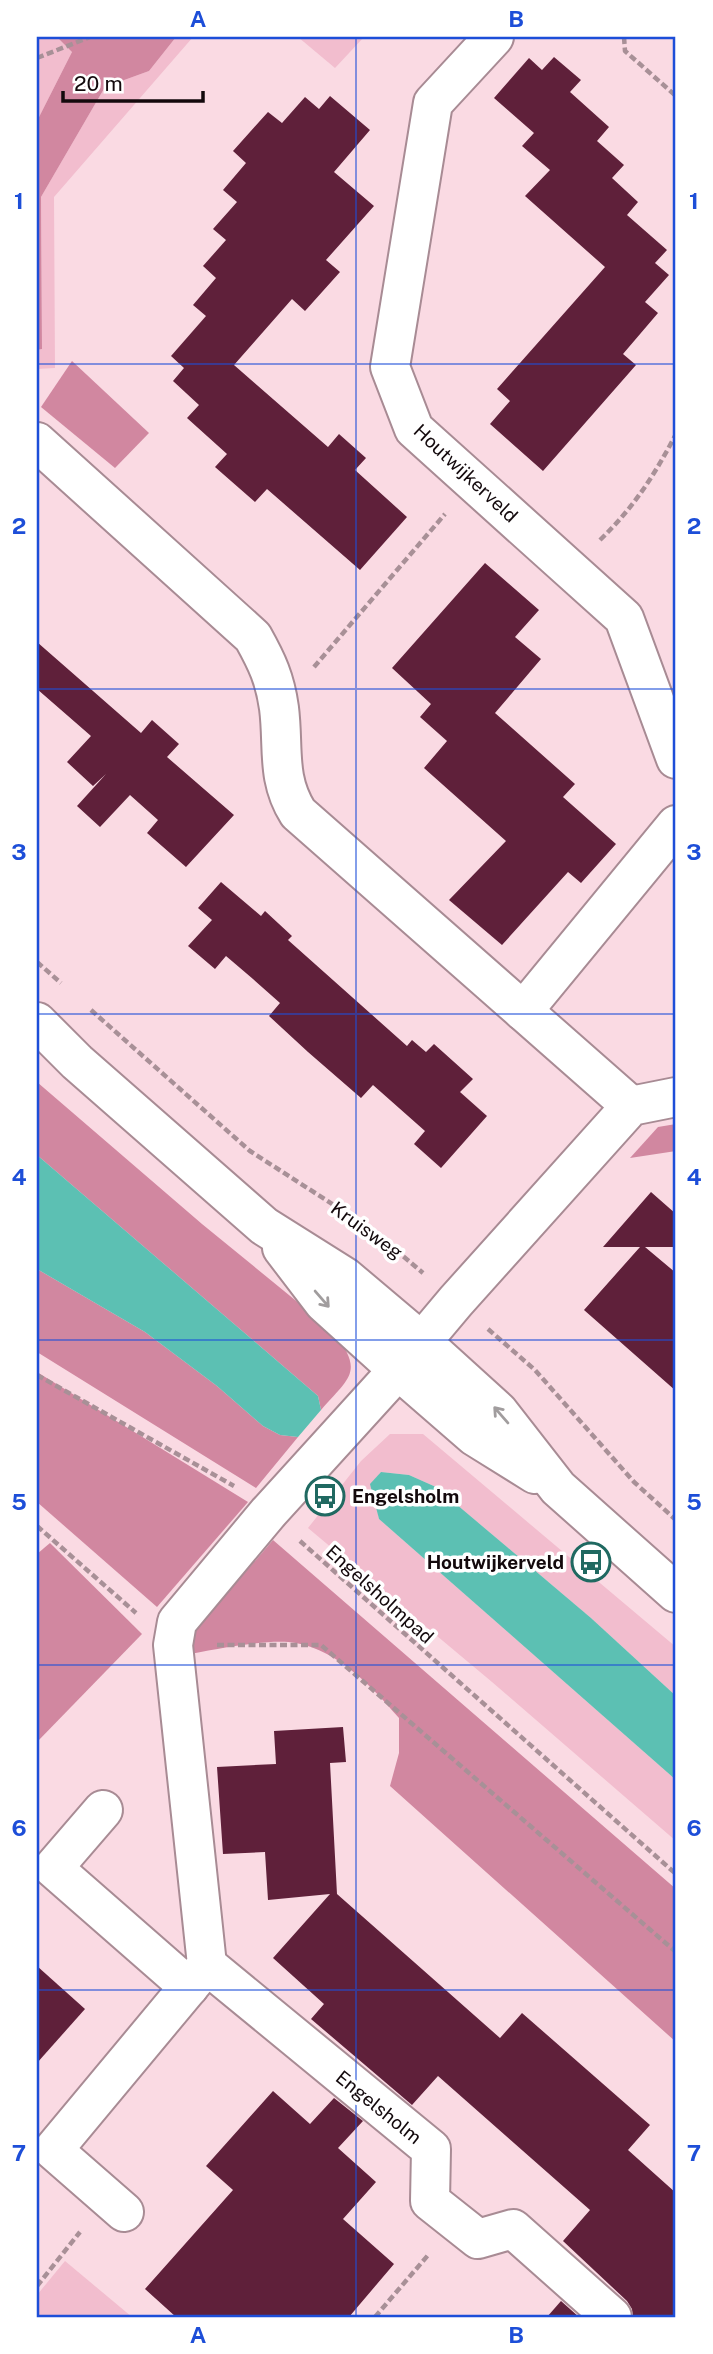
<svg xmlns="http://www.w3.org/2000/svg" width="713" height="2354" font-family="'Public Sans',sans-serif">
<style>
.green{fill:#f2bdce}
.forest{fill:#d187a0}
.water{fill:#5cc0b3}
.building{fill:#5f203a}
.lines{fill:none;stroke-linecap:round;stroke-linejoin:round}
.minor-casing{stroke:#a88b94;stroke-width:42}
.path{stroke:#a89097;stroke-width:4.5;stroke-dasharray:7 3.5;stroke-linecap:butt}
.minor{stroke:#fff;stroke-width:38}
.oneway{stroke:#a19d9e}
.grid{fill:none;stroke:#1d4ed8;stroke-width:2;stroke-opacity:0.55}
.labels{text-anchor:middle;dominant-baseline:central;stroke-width:7;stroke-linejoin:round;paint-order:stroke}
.street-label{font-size:19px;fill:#13090c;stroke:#fff}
.poi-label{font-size:19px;font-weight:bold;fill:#13090c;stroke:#fff;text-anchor:start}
.neatline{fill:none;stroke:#1d4ed8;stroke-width:2.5}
.grid-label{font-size:23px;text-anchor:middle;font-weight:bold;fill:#1d4ed8}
</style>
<rect width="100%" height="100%" fill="#fadae3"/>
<g class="green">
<path d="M37 37H57L72 52 37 121Z"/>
<path d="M176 37H193L54 197 55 368 37 369V350L42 349 41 197 105 87 149 71Z"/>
<path d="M298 37H364L335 68Z"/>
<path d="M390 1434H423L676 1647V1696L591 1618 436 1487 409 1475 381 1472 371 1484 379 1519 676 1780V1841L492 1682 308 1528 361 1461Z"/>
<path d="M65 2261 132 2317H37V2295Z"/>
</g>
<g class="forest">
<path d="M57 37H176L149 71 105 87 41 197 42 349 37 350V121L72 52Z"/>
<path d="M72 361 149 433 115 468 41 407Z"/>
<path d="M37 1082 202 1224 333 1331C364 1372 351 1376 321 1410L318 1396 37 1155Z"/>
<path d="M676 1124V1151L630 1158 658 1127Z"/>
<path d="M37 1269 145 1332 217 1386 263 1426 280 1435 298 1437 256 1488 37 1352Z"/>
<path d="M37 1372 248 1502 157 1607 37 1502Z"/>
<path d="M273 1540 676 1889V2042L390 1786 399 1753V1718C372 1687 339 1651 296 1643 268 1638 214 1650 184 1655L183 1645Z"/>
<path d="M50 1543 142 1634 37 1742V1554Z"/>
</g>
<g class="water">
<path d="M37 1155 318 1396 321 1410 298 1437 280 1435 263 1426 217 1386 145 1332 37 1269Z"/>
<path d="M381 1472 409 1475 436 1487 591 1618 676 1696V1780L379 1519 370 1484Z"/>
</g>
<g class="building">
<path d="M554 57 581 80 570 92 609 127 597 141 624 165 612 178 638 202 627 215 667 250 655 263 669 275 645 302 658 313 623 354 636 365 543 471 490 424 510 401 497 389 605 267 525 196 550 170 522 146 534 133 494 98 529 58 542 70Z"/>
<path d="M330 96 370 130 334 172 374 206 326 260 340 272 305 311 292 299 234 365 328 447 339 434 366 458 355 470 407 517 360 570 267 489 255 502 215 467 227 454 187 418 199 405 173 381 184 368 171 356 206 316 193 305 216 278 203 266 226 240 213 229 237 202 223 190 246 163 233 151 268 112 282 123 305 97 319 109Z"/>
<path d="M485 563 539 610 515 637 541 659 495 713 575 784 563 797 616 844 581 883 568 872 502 945 449 900 506 841 424 768 447 741 420 717 431 704 392 668Z"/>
<path d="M37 642 141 733 152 720 179 744 167 757 234 815 186 867 147 833 158 820 130 795 100 827 77 806 106 774 93 786 67 762 91 736 37 689Z"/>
<path d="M221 882 261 916 265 911 292 936 288 940 407 1046 412 1040 426 1052 434 1044 473 1079 460 1092 487 1116 441 1168 414 1144 425 1131 373 1085 361 1098 308 1052 269 1016 280 1003 253 979 226 956 215 969 188 946 212 920 198 908Z"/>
<path d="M651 1192 676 1214V1247H645L676 1273V1391L584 1310 640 1247H603Z"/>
<path d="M343 1727 346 1762 330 1763 337 1894 500 2038 522 2013 650 2125 628 2150 676 2193V2317H633L632 2309 627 2301 563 2241 590 2210 438 2076 412 2105 311 2019 324 2004 273 1958 330 1894 268 1900 265 1852 223 1854 217 1767 276 1764 274 1731Z"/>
<path d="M37 1966 85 2009 37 2063Z"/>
<path d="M273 2091 310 2124 334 2098 363 2121 338 2148 376 2182 343 2219 394 2264 349 2317H176L145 2289 233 2190 206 2166Z"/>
<path d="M561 2301 579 2317H547Z"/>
</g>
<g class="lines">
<defs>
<g id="minor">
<path d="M494 37 433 103 390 367 414 429 624 618 676 759"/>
<path d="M37 442 253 637C267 662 275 679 279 708 284 747 276 778 298 813L631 1106"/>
<path d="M523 1011 676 825"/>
<path d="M37 1022 77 1062 264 1226 345 1277 422 1342 498 1411 558 1488 676 1593"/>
<path d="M282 1248 324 1303 398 1370 474 1436 535 1474"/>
<path d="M103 1810 53 1868 189 1987"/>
<path d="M207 1965 431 2149 430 2201 478 2239 513 2229 612 2317"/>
<path d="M124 2212 53 2150 207 1965 173 1645 177 1622 268 1513 398 1370 456 1301 631 1106 676 1097"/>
</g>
</defs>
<use href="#minor" class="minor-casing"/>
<g class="path">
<path d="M624 37 625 51 676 96"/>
<path d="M37 58 90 37"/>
<path d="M600 540C634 507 654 476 676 434"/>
<path d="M314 667 445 514"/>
<path d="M37 962 61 983"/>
<path d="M91 1010 250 1151 371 1229 423 1273"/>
<path d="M488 1329 535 1370 634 1482 676 1520"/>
<path d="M37 1375 234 1486"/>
<path d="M37 1526 136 1613"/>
<path d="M300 1541 676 1874"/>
<path d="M217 1645H321L676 1952"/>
<path d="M37 2286 80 2232"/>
<path d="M375 2317 429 2254"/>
</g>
<use href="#minor" class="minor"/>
</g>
<defs><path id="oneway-shaft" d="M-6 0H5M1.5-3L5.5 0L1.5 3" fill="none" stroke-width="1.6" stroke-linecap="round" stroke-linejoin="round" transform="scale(1.75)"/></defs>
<g class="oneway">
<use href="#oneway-shaft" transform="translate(322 1299) rotate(49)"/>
<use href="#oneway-shaft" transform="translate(501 1415) rotate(-131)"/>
</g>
<path class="grid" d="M356 37V2317M37 364H676M37 689H676M37 1014H676M37 1340H676M37 1665H676M37 1990H676"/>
<defs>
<symbol id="bus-ring" viewBox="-11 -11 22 22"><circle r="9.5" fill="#fff" stroke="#206961" stroke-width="1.5"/><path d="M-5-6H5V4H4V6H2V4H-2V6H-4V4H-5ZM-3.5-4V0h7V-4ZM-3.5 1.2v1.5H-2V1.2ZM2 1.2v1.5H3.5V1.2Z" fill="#206961"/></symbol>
</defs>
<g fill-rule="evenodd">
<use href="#bus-ring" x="303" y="1474" width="44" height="44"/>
<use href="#bus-ring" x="569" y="1540" width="44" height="44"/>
</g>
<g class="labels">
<g class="street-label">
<text transform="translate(466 473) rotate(43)">Houtwijkerveld</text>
<text transform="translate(367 1230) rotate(36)">Kruisweg</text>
<text transform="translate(380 1594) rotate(42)">Engelsholmpad</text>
<text transform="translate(379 2107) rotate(39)">Engelsholm</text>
</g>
<g class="poi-label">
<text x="352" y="1496">Engelsholm</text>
<text x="564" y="1562" text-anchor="end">Houtwijkerveld</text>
</g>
</g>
<rect width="713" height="2354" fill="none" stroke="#ffffff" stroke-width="77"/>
<path d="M63 91v10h140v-10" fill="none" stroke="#13090c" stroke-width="3.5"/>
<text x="74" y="91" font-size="21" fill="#13090c" stroke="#ffffff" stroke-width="5" paint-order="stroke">20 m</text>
<rect x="38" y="38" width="636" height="2278" class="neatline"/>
<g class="grid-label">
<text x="198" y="27">A</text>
<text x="516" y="27">B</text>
<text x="19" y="209">1</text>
<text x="694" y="209">1</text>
<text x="19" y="534">2</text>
<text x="694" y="534">2</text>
<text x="19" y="860">3</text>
<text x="694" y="860">3</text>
<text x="19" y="1185">4</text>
<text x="694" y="1185">4</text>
<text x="19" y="1510">5</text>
<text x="694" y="1510">5</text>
<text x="19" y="1836">6</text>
<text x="694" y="1836">6</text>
<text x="19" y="2161">7</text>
<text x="694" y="2161">7</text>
<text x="198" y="2343">A</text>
<text x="516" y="2343">B</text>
</g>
</svg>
